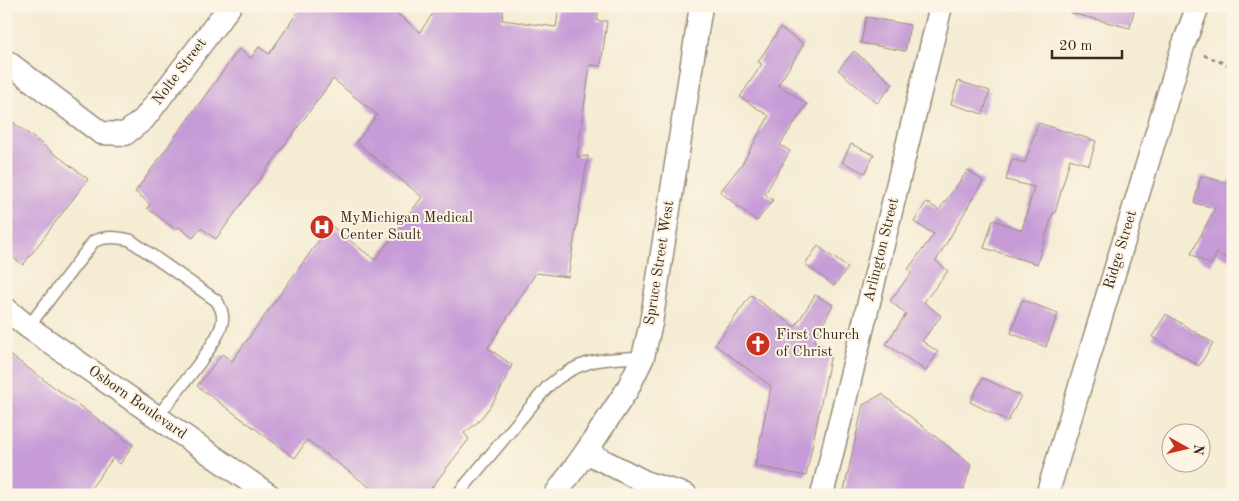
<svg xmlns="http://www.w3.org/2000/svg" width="1239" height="501" font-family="'Old Standard TT',serif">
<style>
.building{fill:#c69bd7}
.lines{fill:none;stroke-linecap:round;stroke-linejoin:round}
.service-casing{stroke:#988b78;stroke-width:14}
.minor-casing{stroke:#988b78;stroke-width:25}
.path{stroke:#988b78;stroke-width:3;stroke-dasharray:4 4;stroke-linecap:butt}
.service{stroke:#fff;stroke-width:11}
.minor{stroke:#fff;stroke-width:22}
.labels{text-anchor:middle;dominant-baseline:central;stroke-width:4;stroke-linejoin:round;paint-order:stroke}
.street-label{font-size:15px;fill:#3b2a1e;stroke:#fcf5e5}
.poi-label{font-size:15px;fill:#3b2a1e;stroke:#fcf5e5;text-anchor:start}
</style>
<rect width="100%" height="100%" fill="#fcf5e5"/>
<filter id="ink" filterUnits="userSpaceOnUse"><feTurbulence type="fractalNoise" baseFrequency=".02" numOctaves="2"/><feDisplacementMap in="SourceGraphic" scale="10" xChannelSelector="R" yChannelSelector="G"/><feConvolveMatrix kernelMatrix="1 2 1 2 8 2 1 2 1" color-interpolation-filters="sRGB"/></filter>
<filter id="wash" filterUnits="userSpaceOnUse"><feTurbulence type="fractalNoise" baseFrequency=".0096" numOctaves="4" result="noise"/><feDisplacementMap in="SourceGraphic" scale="20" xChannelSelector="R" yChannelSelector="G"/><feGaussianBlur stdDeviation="1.12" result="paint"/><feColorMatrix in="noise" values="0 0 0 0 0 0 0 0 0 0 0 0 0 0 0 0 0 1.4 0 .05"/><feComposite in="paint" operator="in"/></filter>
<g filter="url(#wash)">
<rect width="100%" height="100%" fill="#f4ecd3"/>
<g id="blocks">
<g class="building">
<path d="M302 6H388L420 32 438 6H504L502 20 556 27 559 6H599L597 21H607L601 66 590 65 577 157 588 156 568 277 536 273 488 348 512 365 499 393 489 408 478 422 464 433 469 439 426 495H380L307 440 295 458 197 386 222 354 232 361 330 225 375 260 422 197 356 142 377 115 333 79 216 239 201 228 193 238 179 227 176 230 147 208 150 204 135 192 239 49 251 58 259 47 269 54Z"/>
<path d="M1072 6H1135L1130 28 1071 13Z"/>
<path d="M866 17 910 25 905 51 861 43Z"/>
<path d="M780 28 804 44 778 85 807 104 780 145 790 151 765 194 773 200 757 221 720 192 742 164 769 116 740 97 762 64 758 62Z"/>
<path d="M854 51 893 84 877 103 838 70Z"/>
<path d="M958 81 990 91 983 114 951 104Z"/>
<path d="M6 117 88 179 23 265 6 252Z"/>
<path d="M1038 123 1096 141 1089 165 1070 159 1055 213H1053L1037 264 984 248 993 220 1022 230 1034 187 1006 180 1012 159 1025 163Z"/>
<path d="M851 144 874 155 865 173 842 162Z"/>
<path d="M968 170 983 181 936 261 948 271 924 302 941 316 922 341 938 352 926 371 886 344 906 314 890 301 912 272 908 269 934 234 914 222 926 202 939 210Z"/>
<path d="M1233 174V262L1217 253 1211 265 1191 254 1215 208 1194 203 1201 176 1228 183Z"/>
<path d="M818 246 848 268 834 286 805 264Z"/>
<path d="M751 295 795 327 815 295 833 305 814 341 831 354 806 476 755 466 771 386 715 345Z"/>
<path d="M1022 300 1058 313 1046 347 1011 333Z"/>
<path d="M1166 314 1213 343 1199 366 1152 337Z"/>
<path d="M6 352 133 445 120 464 113 458 86 495H6Z"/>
<path d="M983 378 1021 396 1008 421 970 402Z"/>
<path d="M882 394 971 465 962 495H843L863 405Z"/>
</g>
</g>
</g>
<g filter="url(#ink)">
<use href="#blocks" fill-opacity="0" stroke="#988b78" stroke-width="1"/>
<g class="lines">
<defs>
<g id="service">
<path d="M28 327 94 241C107 236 117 237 130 240L217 301C221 309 224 314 222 323 219 343 172 397 158 416"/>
<path d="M457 495 548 386C581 358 602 359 643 357"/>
</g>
<g id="minor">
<path d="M6 61 101 133 125 134 144 119 230 6"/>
<path d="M6 309 28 327 269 495"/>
<path d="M586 452 647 483 686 495"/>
<path d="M555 495 586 452 627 390 643 357 651 323 701 6"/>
<path d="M822 495 941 6"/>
<path d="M1047 495 1183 46 1198 6"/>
</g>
</defs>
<use href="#service" class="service-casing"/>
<use href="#minor" class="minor-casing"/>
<path class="path" d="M1204 55 1233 67"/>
<use href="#service" class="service"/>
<use href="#minor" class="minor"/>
</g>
</g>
<defs>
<symbol id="hospital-disc" viewBox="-11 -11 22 22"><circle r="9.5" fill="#c8321e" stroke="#fcf5e5"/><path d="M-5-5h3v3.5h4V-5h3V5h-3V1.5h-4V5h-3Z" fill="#fff"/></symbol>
<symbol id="church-disc" viewBox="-11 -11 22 22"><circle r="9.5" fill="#c8321e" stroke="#fcf5e5"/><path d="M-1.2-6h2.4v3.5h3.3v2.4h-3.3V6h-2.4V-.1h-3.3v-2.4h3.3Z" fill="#fff"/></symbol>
</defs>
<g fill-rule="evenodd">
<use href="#hospital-disc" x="308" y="213" width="28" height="28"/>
<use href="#church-disc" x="744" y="330" width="28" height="28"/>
</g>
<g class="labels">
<g class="street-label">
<text transform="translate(180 72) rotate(-53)">Nolte Street</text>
<text transform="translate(882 250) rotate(-76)">Arlington Street</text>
<text transform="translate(1121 250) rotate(-73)">Ridge Street</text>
<text transform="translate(660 263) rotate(-81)">Spruce Street West</text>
<text transform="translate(137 403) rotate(35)">Osborn Boulevard</text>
</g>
<g class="poi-label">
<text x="340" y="218">MyMichigan Medical<tspan x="340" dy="17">Center Sault</tspan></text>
<text x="776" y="335">First Church<tspan x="776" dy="17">of Christ</tspan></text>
</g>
</g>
<rect width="1239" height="501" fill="none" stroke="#fcf5e5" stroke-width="25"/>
<g transform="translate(1186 448) rotate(98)"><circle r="24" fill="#fcf5e5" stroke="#afa495"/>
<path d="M0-4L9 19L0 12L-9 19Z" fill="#c8321e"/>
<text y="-8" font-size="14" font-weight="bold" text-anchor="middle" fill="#3b2a1e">N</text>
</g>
<path d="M1052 50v8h70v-8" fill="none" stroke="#3b2a1e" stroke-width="2.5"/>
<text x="1059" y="50" font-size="15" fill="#3b2a1e" stroke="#fcf5e5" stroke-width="4" paint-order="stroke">20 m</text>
</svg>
